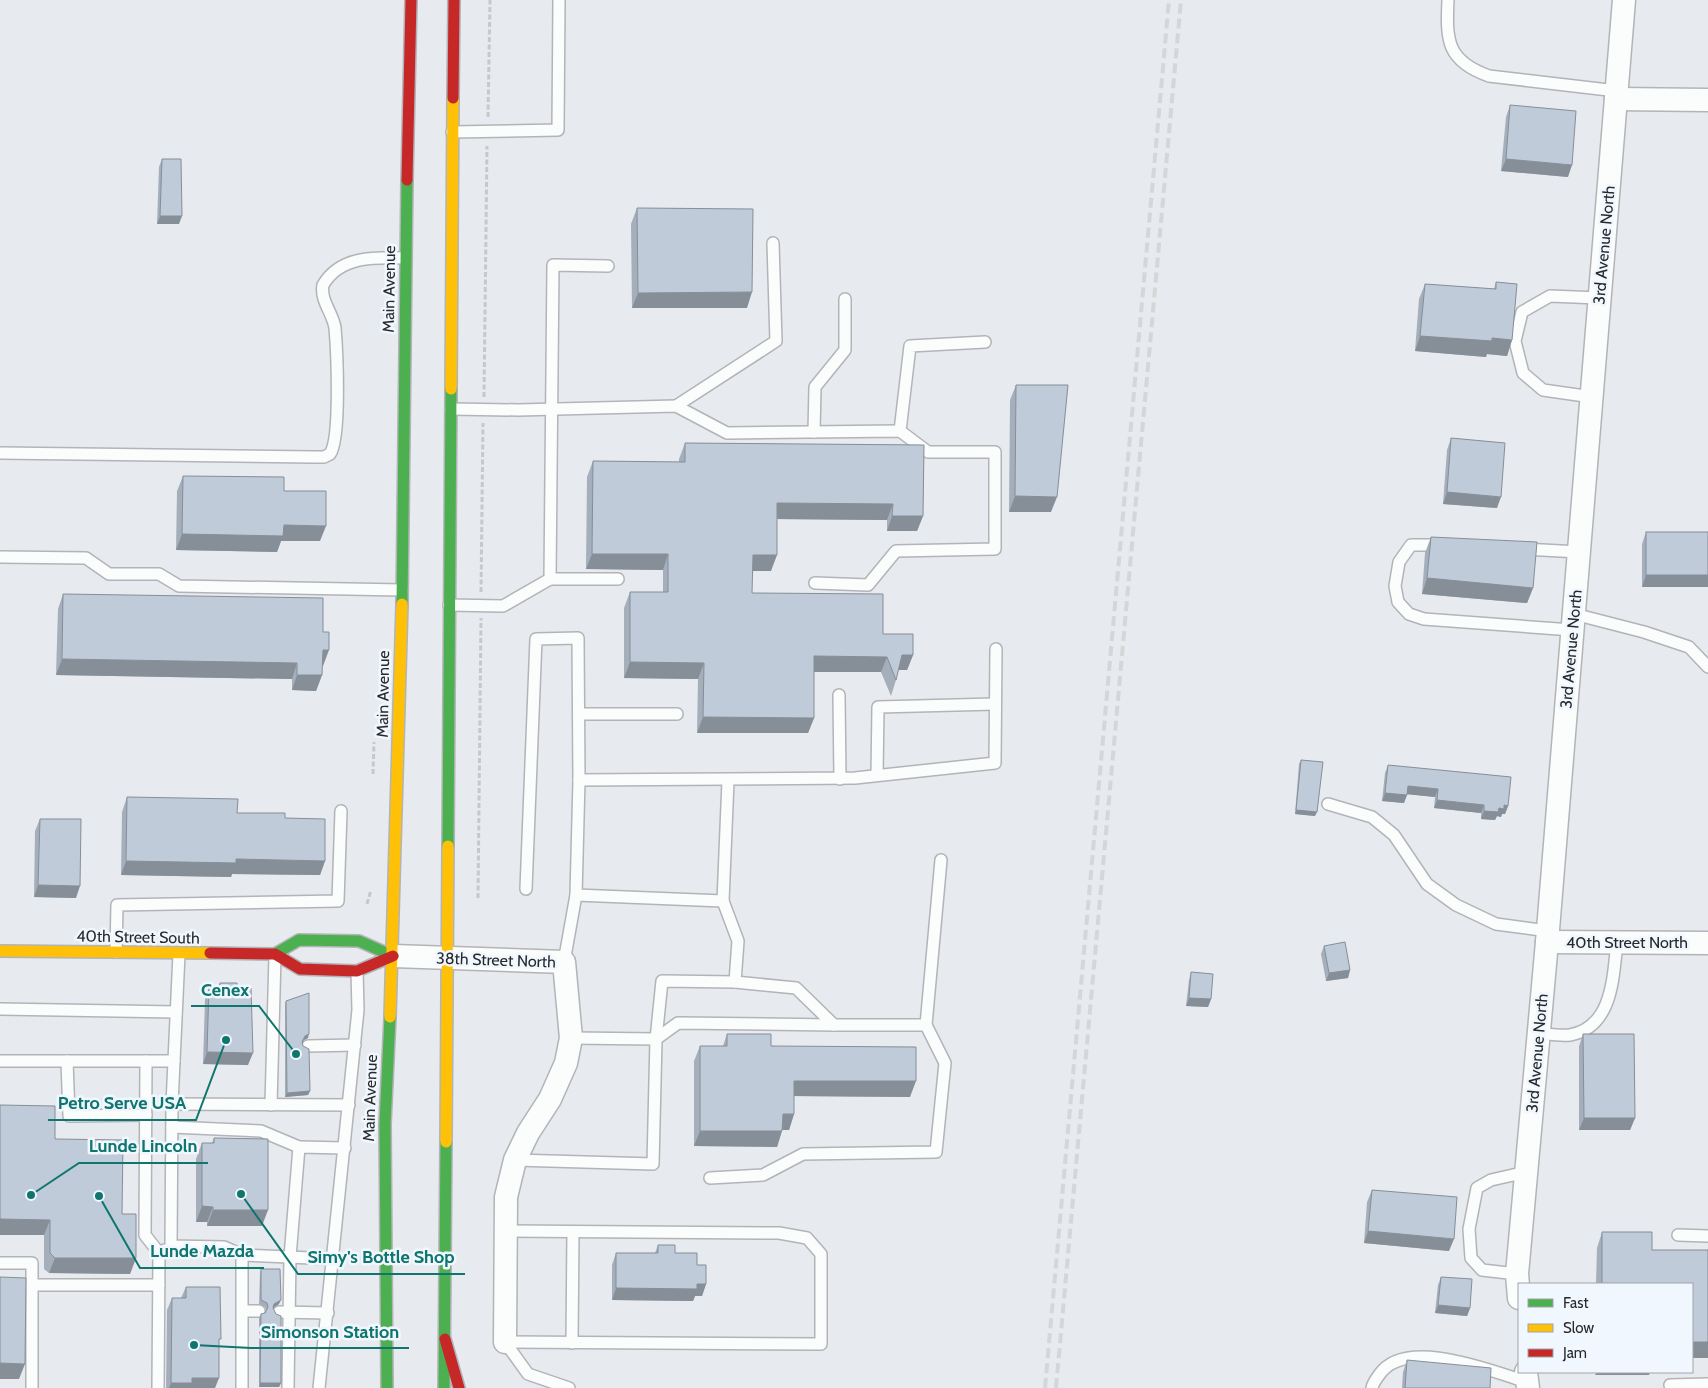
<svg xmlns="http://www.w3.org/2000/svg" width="1708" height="1388" font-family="Cabin,sans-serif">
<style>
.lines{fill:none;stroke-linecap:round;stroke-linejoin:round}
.lane-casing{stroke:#b2b4b7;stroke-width:14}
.street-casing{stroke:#b2b4b7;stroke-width:25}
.fast-casing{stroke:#b2b4b7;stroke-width:14}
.slow-casing{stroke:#b2b4b7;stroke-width:14}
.jam-casing{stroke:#b2b4b7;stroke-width:14}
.path{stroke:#c7c8ca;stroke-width:3;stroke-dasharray:5 2.5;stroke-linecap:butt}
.lane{stroke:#fbfcfc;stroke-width:11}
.street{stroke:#fbfcfc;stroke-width:22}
.fast{stroke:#4caf50;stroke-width:11}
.slow{stroke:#ffc107;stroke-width:11}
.jam{stroke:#c62828;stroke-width:11}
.rail{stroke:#d5d6d7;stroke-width:4;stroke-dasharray:10 5;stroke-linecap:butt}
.wall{fill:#a4afbb}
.shaded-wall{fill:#868e98}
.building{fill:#bfcbd9;stroke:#868e98}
.labels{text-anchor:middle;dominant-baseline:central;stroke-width:5;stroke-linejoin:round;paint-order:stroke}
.street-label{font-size:16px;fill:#27292b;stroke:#f1f7fe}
.leader{fill:none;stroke:#0f766e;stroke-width:2}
.callout-dot{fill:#0f766e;stroke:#f1f7fe;stroke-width:2}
.callout-label{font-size:18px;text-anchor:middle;font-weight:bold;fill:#0f766e;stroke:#f1f7fe;stroke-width:5;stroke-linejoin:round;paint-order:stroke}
</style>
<rect width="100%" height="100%" fill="#e7eaee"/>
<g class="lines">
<defs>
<g id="lane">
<path d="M1448 0C1446 41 1447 61 1489 76L1617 91"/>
<path d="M452 132 558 130 559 0"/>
<path d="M1592 397 1543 390 1523 373 1515 341 1522 312 1550 296 1599 298"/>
<path d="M676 406 776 341 773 243"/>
<path d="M451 409 518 410 676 406 727 433 900 431 928 452H995V549L896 551 868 585 815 583"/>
<path d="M900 431 910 346 985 342"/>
<path d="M814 432 815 387 845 350V299"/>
<path d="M0 453 313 457H324L330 454C341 438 337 351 335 328 333 313 320 301 323 285 340 256 374 257 405 258"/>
<path d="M1442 545H1411L1399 562 1395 586 1398 602 1409 614 1424 619 1572 630"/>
<path d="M1523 549 1579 552"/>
<path d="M0 557 86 558 109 574H159L179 586 402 590"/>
<path d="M550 579H618"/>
<path d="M449 605 503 606 550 579 553 265 608 266"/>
<path d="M1574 614 1644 632 1689 647 1708 667"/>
<path d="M839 695 840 779"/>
<path d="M579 714H677"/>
<path d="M877 775 878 707 995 704"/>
<path d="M579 780 855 778 995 763 996 649"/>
<path d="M1328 804 1372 817 1394 835 1427 884 1456 905 1496 924 1548 931"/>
<path d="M526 889 536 639 578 638 579 780 576 895 564 962"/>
<path d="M576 895 723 901 728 781"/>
<path d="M116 952 117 905 338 901 341 811"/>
<path d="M179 954 172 1104 171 1246 224 1247 242 1255 334 1259"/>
<path d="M735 982 796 988 834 1025H926"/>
<path d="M0 1009 176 1012"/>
<path d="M1539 1033C1548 1034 1560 1036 1570 1035 1613 1027 1613 977 1617 942"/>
<path d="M656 1039 662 981 735 982 738 941 723 901"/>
<path d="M656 1039 678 1023 834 1025"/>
<path d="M308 1046 355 1045"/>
<path d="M0 1061H174"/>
<path d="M67 1061 69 1116 146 1115"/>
<path d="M146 1061 145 1235 159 1253"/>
<path d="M172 1104 349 1105"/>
<path d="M271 1105 275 956"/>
<path d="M172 1127 261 1131 299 1147"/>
<path d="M515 1160 653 1164 656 1039 571 1038"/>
<path d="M710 1178 763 1175 803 1154 936 1152 945 1063 926 1025 941 860"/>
<path d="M1678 1235 1708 1236"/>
<path d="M0 1263H32V1388"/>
<path d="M1517 1274 1482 1270 1471 1258 1469 1229 1477 1188 1491 1180 1526 1172"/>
<path d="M32 1285H159"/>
<path d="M243 1311H259"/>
<path d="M279 1312 328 1313"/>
<path d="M505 1342 821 1344V1254L807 1238 779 1233 506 1231"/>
<path d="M505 1342 528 1374 569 1388"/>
<path d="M572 1343 573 1232"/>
<path d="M158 1388 159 1253 165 1250"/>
<path d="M242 1388V1255"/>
<path d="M288 1388 290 1257 299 1147 345 1148"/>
<path d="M319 1388 358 1010 357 971"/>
<path d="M1372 1388C1373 1383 1376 1379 1379 1375 1405 1336 1491 1371 1527 1382"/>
<path d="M1671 1388 1670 1385 1708 1384"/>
</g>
<g id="street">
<path d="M1616 99 1708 100"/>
<path d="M1547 942 1708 943"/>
<path d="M393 956 564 962 571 1038 566 1063 550 1099 528 1133 515 1160 506 1197 505 1342"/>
<path d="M1519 1298 1517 1274 1547 942 1624 0"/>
<path d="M1526 1372 1528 1388"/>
</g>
<g id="fast">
<path d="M402 604 407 180"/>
<path d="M448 846 451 389"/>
<path d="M275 954 299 940 359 941 393 956"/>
<path d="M387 1388 385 1124 390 1017"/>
<path d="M444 1388 446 1142"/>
</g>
<g id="slow">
<path d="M451 389 453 98"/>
<path d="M0 951 210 953"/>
<path d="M390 1017 402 604"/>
<path d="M446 1142 448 846"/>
</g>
<g id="jam">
<path d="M453 98 454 0"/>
<path d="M407 180 411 0"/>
<path d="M210 953 275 954 300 969 357 971 393 956"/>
<path d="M445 1339 459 1388"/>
</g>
</defs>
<use href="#lane" class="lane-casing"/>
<use href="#street" class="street-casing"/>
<use href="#fast" class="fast-casing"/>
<use href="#slow" class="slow-casing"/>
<use href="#jam" class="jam-casing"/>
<g class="path">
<path d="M488 117 490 0"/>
<path d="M484 397 487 146"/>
<path d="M481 592 483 423"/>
<path d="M373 774 374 742"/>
<path d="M478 898 481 618"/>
<path d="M367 904 371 890"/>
</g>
<use href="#lane" class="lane"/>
<use href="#street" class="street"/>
<use href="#fast" class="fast"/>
<use href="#slow" class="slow"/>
<use href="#jam" class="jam"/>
<g class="rail">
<path d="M1045 1388 1169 0"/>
<path d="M1056 1388 1181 0"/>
</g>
</g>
<g class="wall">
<path d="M1510 105 1568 177 1501 171 1506 117Z"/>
<path d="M162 159 179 224H157L159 167Z"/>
<path d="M637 208 747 308H632L631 224Z"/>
<path d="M1496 282 1512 340 1507 356 1487 354 1486 357 1415 351 1419 299 1425 284 1494 289Z"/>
<path d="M1016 385 1051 512H1009L1010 400Z"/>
<path d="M1451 438 1497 508 1443 504 1447 450Z"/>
<path d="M685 443 924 445 923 516 917 531H887V520L777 519 771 571H752V593L883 634 913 655 907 670H898L896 680 891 696 881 672H814V718L808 733H697L698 679 624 678V608L630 592H663V570L586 569 587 477 593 461 679 462V459Z"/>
<path d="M183 476 284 491 320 541H281L277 552 176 550 177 491Z"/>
<path d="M1646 532H1708L1642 587V544Z"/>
<path d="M1431 537 1533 588 1527 603 1422 594 1425 553Z"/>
<path d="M63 594 323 666H322V675L316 691 292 690V679L56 675 58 609Z"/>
<path d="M1301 760 1315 816 1295 814 1299 764Z"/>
<path d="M1388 765 1508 806 1505 814H1502L1501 817 1497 816 1495 820 1481 819V813L1434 808 1435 797 1407 794 1404 803 1382 801 1385 773Z"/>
<path d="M127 797 237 813 285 818 325 861 320 875 232 874 231 877 121 875 122 812Z"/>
<path d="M40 819 76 898 34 897 35 831Z"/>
<path d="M1324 946 1350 970 1348 978 1326 981 1321 954Z"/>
<path d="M1191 972 1211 999 1208 1007 1186 1006 1189 980Z"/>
<path d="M220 983 237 988 248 1065 203 1064 205 999 209 987H218Z"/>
<path d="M286 1001 308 1038 304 1040 302 1043 310 1091 308 1095 285 1097V1005Z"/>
<path d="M727 1034 771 1046 910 1097 794 1096V1114L789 1130H782L777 1147 694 1146V1061L700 1046H723Z"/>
<path d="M1583 1034 1635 1118 1630 1130H1579V1046Z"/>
<path d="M0 1105 55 1139 122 1214 136 1258 130 1274 49 1273 44 1269V1235H0Z"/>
<path d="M214 1138 262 1226H207V1222H196V1159L202 1143H212Z"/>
<path d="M1372 1190 1449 1251 1364 1243 1367 1202Z"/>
<path d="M1602 1232 1652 1250H1708V1358H1692V1284H1596L1597 1248Z"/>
<path d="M658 1245 697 1265 706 1284 702 1296H695L693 1301 612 1300V1265L616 1253H655Z"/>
<path d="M261 1269 279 1304 273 1308 281 1383 279 1387H259V1318L261 1314 265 1313 266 1310 265 1307 259 1304 260 1273Z"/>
<path d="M1441 1277 1470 1308 1467 1316 1435 1313 1438 1285Z"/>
<path d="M186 1287 219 1345 215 1388H166L167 1310 172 1298H181Z"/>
<path d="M1407 1360 1490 1388H1402L1403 1372Z"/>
</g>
<g class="shaded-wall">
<path d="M1506 159 1572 165 1568 177 1501 171Z"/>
<path d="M160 216H182L179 224H157Z"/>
<path d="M752 292 747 308H632L638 293Z"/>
<path d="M1420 336 1492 338 1512 340 1507 356 1487 354 1486 357 1415 351Z"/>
<path d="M1447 492 1501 497 1497 508 1443 504Z"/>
<path d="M1015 496 1057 497 1051 512H1009Z"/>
<path d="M777 503 893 504 887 520 772 519Z"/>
<path d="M892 516H923L917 531H887Z"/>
<path d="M284 525 326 526 320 541H281L277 552 176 550 182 534Z"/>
<path d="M592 554H668L663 570 586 569Z"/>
<path d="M753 555H777L771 571H747Z"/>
<path d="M1646 575H1708V587H1642Z"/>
<path d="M1427 578 1533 588 1527 603 1422 594Z"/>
<path d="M323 650H329L323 666 317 665Z"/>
<path d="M902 655H913L907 670H896Z"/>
<path d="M814 656 887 657 881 672H808Z"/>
<path d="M62 659 297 663 292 679 56 675Z"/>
<path d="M630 662 704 663 698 679 624 678Z"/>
<path d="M297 675H322L316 691 292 690Z"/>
<path d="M703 717 814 718 808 733H697Z"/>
<path d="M1408 786 1438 789 1435 797 1405 794Z"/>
<path d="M1385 793 1407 795 1404 803 1382 801Z"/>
<path d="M1437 800 1484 805 1481 813 1434 808Z"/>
<path d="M1504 805 1508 806 1505 814H1502L1501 817 1497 816 1495 820 1481 819 1484 811 1499 808Z"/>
<path d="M1296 810 1317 812 1315 816 1295 814Z"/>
<path d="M236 859 325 861 320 875 232 874 231 877 121 875 126 861Z"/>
<path d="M38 885 80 886 76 898 34 897Z"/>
<path d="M1350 970 1348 978 1326 981 1329 973Z"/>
<path d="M1189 998 1211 999 1208 1007 1186 1006Z"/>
<path d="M309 1034 308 1038 304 1040 301 1046 305 1036Z"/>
<path d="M207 1052 253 1053 248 1065 203 1064Z"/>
<path d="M794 1081H916L910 1097 789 1096Z"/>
<path d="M310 1091 308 1095 285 1097 287 1093Z"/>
<path d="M783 1114H794L789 1130H777Z"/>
<path d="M1584 1118H1635L1630 1130H1579Z"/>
<path d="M700 1131H782L777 1147 694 1146Z"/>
<path d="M202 1206 213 1207 207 1222H196Z"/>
<path d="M213 1210H268L262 1226H207Z"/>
<path d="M0 1219 50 1220 44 1235H0Z"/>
<path d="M1368 1231 1454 1239 1449 1251 1364 1243Z"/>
<path d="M55 1258H136L130 1274 49 1273Z"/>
<path d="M697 1284H706L702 1296H695L693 1301 612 1300 616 1288Z"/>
<path d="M281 1300 279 1304 273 1308 274 1304Z"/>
<path d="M1438 1305 1470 1308 1467 1316 1435 1313Z"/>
<rect x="1692" y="1342" width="16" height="16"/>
<path d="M0 1363 25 1364 19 1379H0Z"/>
<path d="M1597 1372H1650L1649 1375H1595Z"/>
<path d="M192 1378H219L215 1388H169L171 1383Z"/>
<path d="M260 1383H281L279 1387H259Z"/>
</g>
<g class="building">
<path d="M1510 105 1576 111 1572 165 1506 159Z"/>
<path d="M162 159H181L182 216H160Z"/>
<path d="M637 208 753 209 752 292 638 293Z"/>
<path d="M1496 282 1517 284 1512 340 1492 338V341L1420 336 1425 284 1496 289Z"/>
<path d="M1016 385H1068L1057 497 1015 496Z"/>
<path d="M1451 438 1505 443 1501 497 1447 492Z"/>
<path d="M685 443 924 445 923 516H892L893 504 777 503V555H753L752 593 883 594V634H913V655H902L896 680 887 657 814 656V718L703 717 704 663 630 662V592H668V554H592L593 461 685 462Z"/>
<path d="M183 476 284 477V491H326V526L284 525 283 536 182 534Z"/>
<rect x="1646" y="532" width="62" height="43"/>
<path d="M1431 537 1537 542 1533 588 1427 578Z"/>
<path d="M63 594 323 598V632H329V650H323L322 675H297V663L62 659Z"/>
<path d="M1301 760 1323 762 1317 812 1296 810Z"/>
<path d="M1388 765 1511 777 1508 806 1504 805V809L1499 808 1498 812 1484 811V805L1437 800 1438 789 1408 786 1407 795 1385 793Z"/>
<path d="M127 797 238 799 237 813H285V818L325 819V861L236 859V863L126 861Z"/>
<path d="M40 819H81L80 886 38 885Z"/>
<path d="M1345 942 1350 970 1329 973 1324 946Z"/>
<path d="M1191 972 1213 974 1211 999 1189 998Z"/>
<path d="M220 983H237V988H251L253 1053 207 1052 209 987H220Z"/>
<path d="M309 993V1034L305 1036 302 1042 303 1046 309 1049 310 1091 287 1093 286 1001Z"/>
<path d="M727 1034H771V1046L916 1047V1081H794V1114H783L782 1131H700V1046H727Z"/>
<path d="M1583 1034H1634L1635 1118H1584Z"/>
<path d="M0 1105 55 1106V1139L123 1140 122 1214H136V1258H55L50 1253V1220L0 1219Z"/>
<path d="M214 1138 268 1139V1210H213V1207L202 1206V1143H214Z"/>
<path d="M1372 1190 1457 1197 1454 1239 1368 1231Z"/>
<path d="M1602 1232H1652V1250H1708V1342H1692V1284H1602Z"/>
<path d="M658 1245H675V1253H697V1265H706V1284H697V1289L616 1288V1253H658Z"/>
<path d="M261 1269H280L281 1300 274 1304 273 1308 276 1314 281 1316V1383H260L261 1314 265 1313 268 1307 267 1303 261 1300Z"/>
<path d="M0 1277 26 1278 25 1364 0 1363Z"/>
<path d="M1441 1277 1472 1279 1470 1308 1438 1305Z"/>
<path d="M186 1287H220L221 1339H219V1378H192V1383H171L172 1298H186Z"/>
<path d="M1407 1360 1491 1368 1490 1388H1405Z"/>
</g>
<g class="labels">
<g class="street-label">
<text transform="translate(1604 245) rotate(-85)">3rd Avenue North</text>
<text transform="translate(389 289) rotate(-89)">Main Avenue</text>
<text transform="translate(1571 649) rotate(-85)">3rd Avenue North</text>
<text transform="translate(383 694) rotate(-89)">Main Avenue</text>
<text transform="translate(138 937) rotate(1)">40th Street South</text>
<text x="1627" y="942">40th Street North</text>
<text transform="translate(496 960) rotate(2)">38th Street North</text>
<text transform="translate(1537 1053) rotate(-85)">3rd Avenue North</text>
<text transform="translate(370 1098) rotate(-88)">Main Avenue</text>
</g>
</g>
<path class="leader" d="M296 1054L259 1006H191M226 1040L196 1120H48M31 1195L79 1163H208M99 1196L140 1268H264M241 1194L298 1274H465M194 1345L251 1348H409"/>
<g class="callout-dot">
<circle cx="296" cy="1054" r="5"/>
<circle cx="226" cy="1040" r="5"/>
<circle cx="31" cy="1195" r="5"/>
<circle cx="99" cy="1196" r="5"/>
<circle cx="241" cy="1194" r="5"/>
<circle cx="194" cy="1345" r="5"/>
</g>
<g class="callout-label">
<text x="225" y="996">Cenex</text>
<text x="122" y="1109">Petro Serve USA</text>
<text x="143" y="1152">Lunde Lincoln</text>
<text x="202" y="1257">Lunde Mazda</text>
<text x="381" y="1263">Simy's Bottle Shop</text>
<text x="330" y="1338">Simonson Station</text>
</g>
<rect x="1518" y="1283" width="175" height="90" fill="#f1f7fe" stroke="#a0a5aa"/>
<rect x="1528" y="1299" width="25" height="8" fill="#4caf50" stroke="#a0a5aa"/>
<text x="1563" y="1308" font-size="15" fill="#27292b">Fast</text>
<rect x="1528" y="1324" width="25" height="8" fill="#ffc107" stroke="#a0a5aa"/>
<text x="1563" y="1333" font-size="15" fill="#27292b">Slow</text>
<rect x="1528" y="1349" width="25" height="8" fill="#c62828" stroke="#a0a5aa"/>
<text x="1563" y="1358" font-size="15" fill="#27292b">Jam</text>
</svg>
